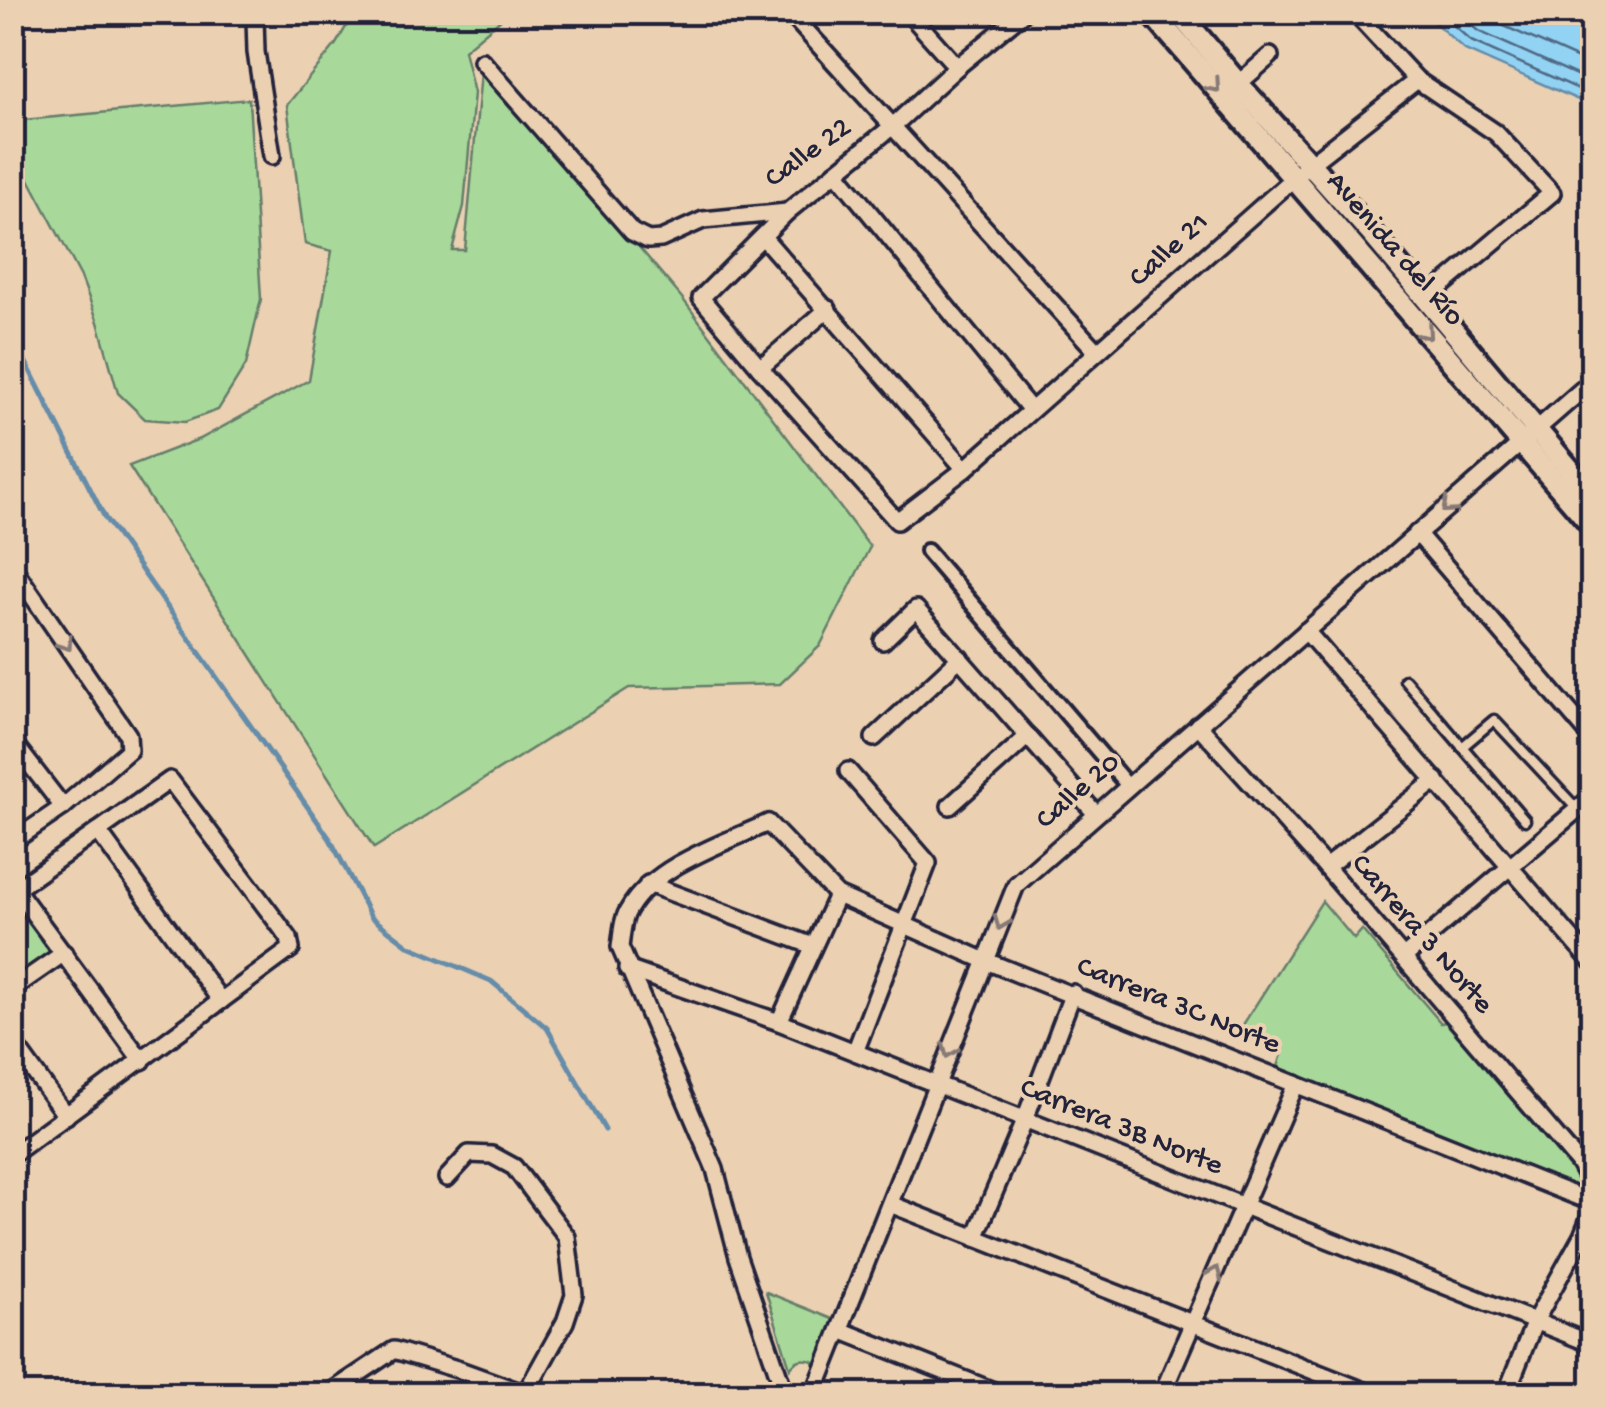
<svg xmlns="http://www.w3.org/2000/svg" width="1605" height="1407" font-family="'Gochi Hand',sans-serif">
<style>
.green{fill:#a8d99a;stroke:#657e6a;stroke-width:2.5}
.water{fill:#92d3f3;stroke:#658ca9;stroke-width:2.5}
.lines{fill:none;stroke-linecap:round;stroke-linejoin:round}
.shore{stroke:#4f6985;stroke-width:2.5}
.stream{stroke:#658ca9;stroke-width:5}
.service-casing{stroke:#22223b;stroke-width:15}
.pedestrian-casing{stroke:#22223b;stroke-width:20}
.minor-casing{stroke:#22223b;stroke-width:22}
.tertiary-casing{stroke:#22223b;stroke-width:28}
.service{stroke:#ebd0b2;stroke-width:8}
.pedestrian{stroke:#ebd0b2;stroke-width:12}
.minor{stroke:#ebd0b2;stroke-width:15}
.tertiary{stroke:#ebd0b2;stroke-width:20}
.oneway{stroke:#867976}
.labels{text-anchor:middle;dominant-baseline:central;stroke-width:8;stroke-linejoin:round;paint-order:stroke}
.street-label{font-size:30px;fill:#22223b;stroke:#ebd0b2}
</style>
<rect width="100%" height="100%" fill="#ebd0b2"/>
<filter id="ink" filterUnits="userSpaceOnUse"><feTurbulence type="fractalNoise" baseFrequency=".01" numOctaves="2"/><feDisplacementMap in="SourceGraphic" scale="20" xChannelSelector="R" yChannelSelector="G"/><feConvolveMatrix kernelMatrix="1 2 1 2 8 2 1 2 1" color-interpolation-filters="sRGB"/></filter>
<g filter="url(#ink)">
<g class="green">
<path d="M354 13H508L464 50 474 93 464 206 452 250H465L482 61 682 298 870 547 820 646 780 684 629 688 374 848 129 466 202 438 309 380 332 251 305 244 287 105 336 44Z"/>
<path d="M249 99 261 299 246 365 218 410 185 422 145 419 118 393 98 322 81 277 13 149V121Z"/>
<path d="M17 901 59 957 13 989 12 904Z"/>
<path d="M1322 901 1354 939 1362 930 1441 1023 1454 1020 1583 1183 1581 1189 1278 1067 1282 1054 1239 1031Z"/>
<path d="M766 1292 835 1320 817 1370 813 1361C802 1358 797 1359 790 1368Z"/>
</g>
<path class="water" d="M1424 13H1592V106L1465 50Z"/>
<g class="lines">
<g class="shore">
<path d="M1439 12 1471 41 1592 95"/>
<path d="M1457 12 1478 31 1592 82"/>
<path d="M1480 12 1486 18 1592 65"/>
</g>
<path class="stream" d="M12 335 105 518 330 839 371 917 409 946 491 981 547 1028 605 1130"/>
<defs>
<g id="service">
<path d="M1405 680 1525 820"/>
<path d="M1462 747 1494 720 1578 810"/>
</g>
<path id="pedestrian" d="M927 551 1128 786"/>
<g id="minor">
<path d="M257 12 255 18 256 52 272 156"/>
<path d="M789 12 1097 352"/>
<path d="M908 12 957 67"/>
<path d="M1354 12 1417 80 1496 133 1552 193 1426 299"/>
<path d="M482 61 632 232 648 240 661 239 703 220 787 212 894 125 957 67 1024 12"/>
<path d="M1238 84 1270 56"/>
<path d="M836 172 1031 410"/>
<path d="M787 212 701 298 760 368 828 309"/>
<path d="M763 237 965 469"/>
<path d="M760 368 897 521 965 469 1310 164 1417 80"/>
<path d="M1417 533 1592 738"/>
<path d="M12 566 128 735 129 750 63 807 12 842"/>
<path d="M1306 631 1592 962"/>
<path d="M883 641 916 609 1096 814"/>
<path d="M1198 725 1326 867 1578 1162 1592 1187"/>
<path d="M874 738 960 658"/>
<path d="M12 741 63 807"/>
<path d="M848 771 928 863 855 1052"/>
<path d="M950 806 1028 736"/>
<path d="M98 831 221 1001"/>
<path d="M1326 867 1436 780"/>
<path d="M12 884 142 1061"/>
<path d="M648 884 813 946"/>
<path d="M12 892 170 780 289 938 291 949 12 1155"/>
<path d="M1404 957 1592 797"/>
<path d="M627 969 779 1022 1592 1344"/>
<path d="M12 989 64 953"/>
<path d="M779 1022 837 895"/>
<path d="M12 1041 66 1116"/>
<path d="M447 1178 469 1154 492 1155 514 1167 567 1237 574 1295 565 1322 525 1394"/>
<path d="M890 1204 1372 1394"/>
<path d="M975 1238 1025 1119 1073 993"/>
<path d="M840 1330 1001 1394"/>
<path d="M328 1394 394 1350 460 1370 526 1394"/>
<path d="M785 1394 738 1257 715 1169 620 947C622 935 622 919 629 909 654 866 724 843 768 823L837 895 986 961 1581 1198H1592"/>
<path d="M814 1394 1016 885 1592 381"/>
<path d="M1162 1394 1296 1084"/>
<path d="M1506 1394 1535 1321 1582 1236 1592 1211"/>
</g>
<g id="tertiary">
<path d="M1151 12 1592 525"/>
<path d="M1178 12 1238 84 1373 235 1592 496"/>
</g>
</defs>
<use href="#service" class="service-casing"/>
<use href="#pedestrian" class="pedestrian-casing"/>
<use href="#minor" class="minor-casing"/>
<use href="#tertiary" class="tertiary-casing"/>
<use href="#service" class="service"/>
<use href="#pedestrian" class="pedestrian"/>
<use href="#minor" class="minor"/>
<use href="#tertiary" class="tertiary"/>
</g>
<defs><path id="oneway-chevron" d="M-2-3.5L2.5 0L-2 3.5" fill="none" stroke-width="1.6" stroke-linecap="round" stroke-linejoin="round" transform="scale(2.5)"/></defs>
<g class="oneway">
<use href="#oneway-chevron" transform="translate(1214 86) rotate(49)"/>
<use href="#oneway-chevron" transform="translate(1426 333) rotate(49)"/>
<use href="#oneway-chevron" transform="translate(1448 507) rotate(139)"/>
<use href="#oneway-chevron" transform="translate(66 644) rotate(55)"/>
<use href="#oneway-chevron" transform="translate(1001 923) rotate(111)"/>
<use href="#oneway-chevron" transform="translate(949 1051) rotate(112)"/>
<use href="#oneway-chevron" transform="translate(1215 1273) rotate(-67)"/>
</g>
</g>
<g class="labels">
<g class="street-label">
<text transform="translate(809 154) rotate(-36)">Calle 22</text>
<text transform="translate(1394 250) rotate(49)">Avenida del Río</text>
<text transform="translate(1170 251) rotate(-42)">Calle 21</text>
<text transform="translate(1079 792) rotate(-41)">Calle 20</text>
<text transform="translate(1421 935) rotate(49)">Carrera 3 Norte</text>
<text transform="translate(1178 1007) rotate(22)">Carrera 3C Norte</text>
<text transform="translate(1121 1128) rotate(22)">Carrera 3B Norte</text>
</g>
</g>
<rect width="1605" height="1407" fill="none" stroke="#ebd0b2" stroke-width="50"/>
<rect x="25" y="25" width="1555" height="1357" fill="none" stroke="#22223b" stroke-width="4" filter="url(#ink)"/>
</svg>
